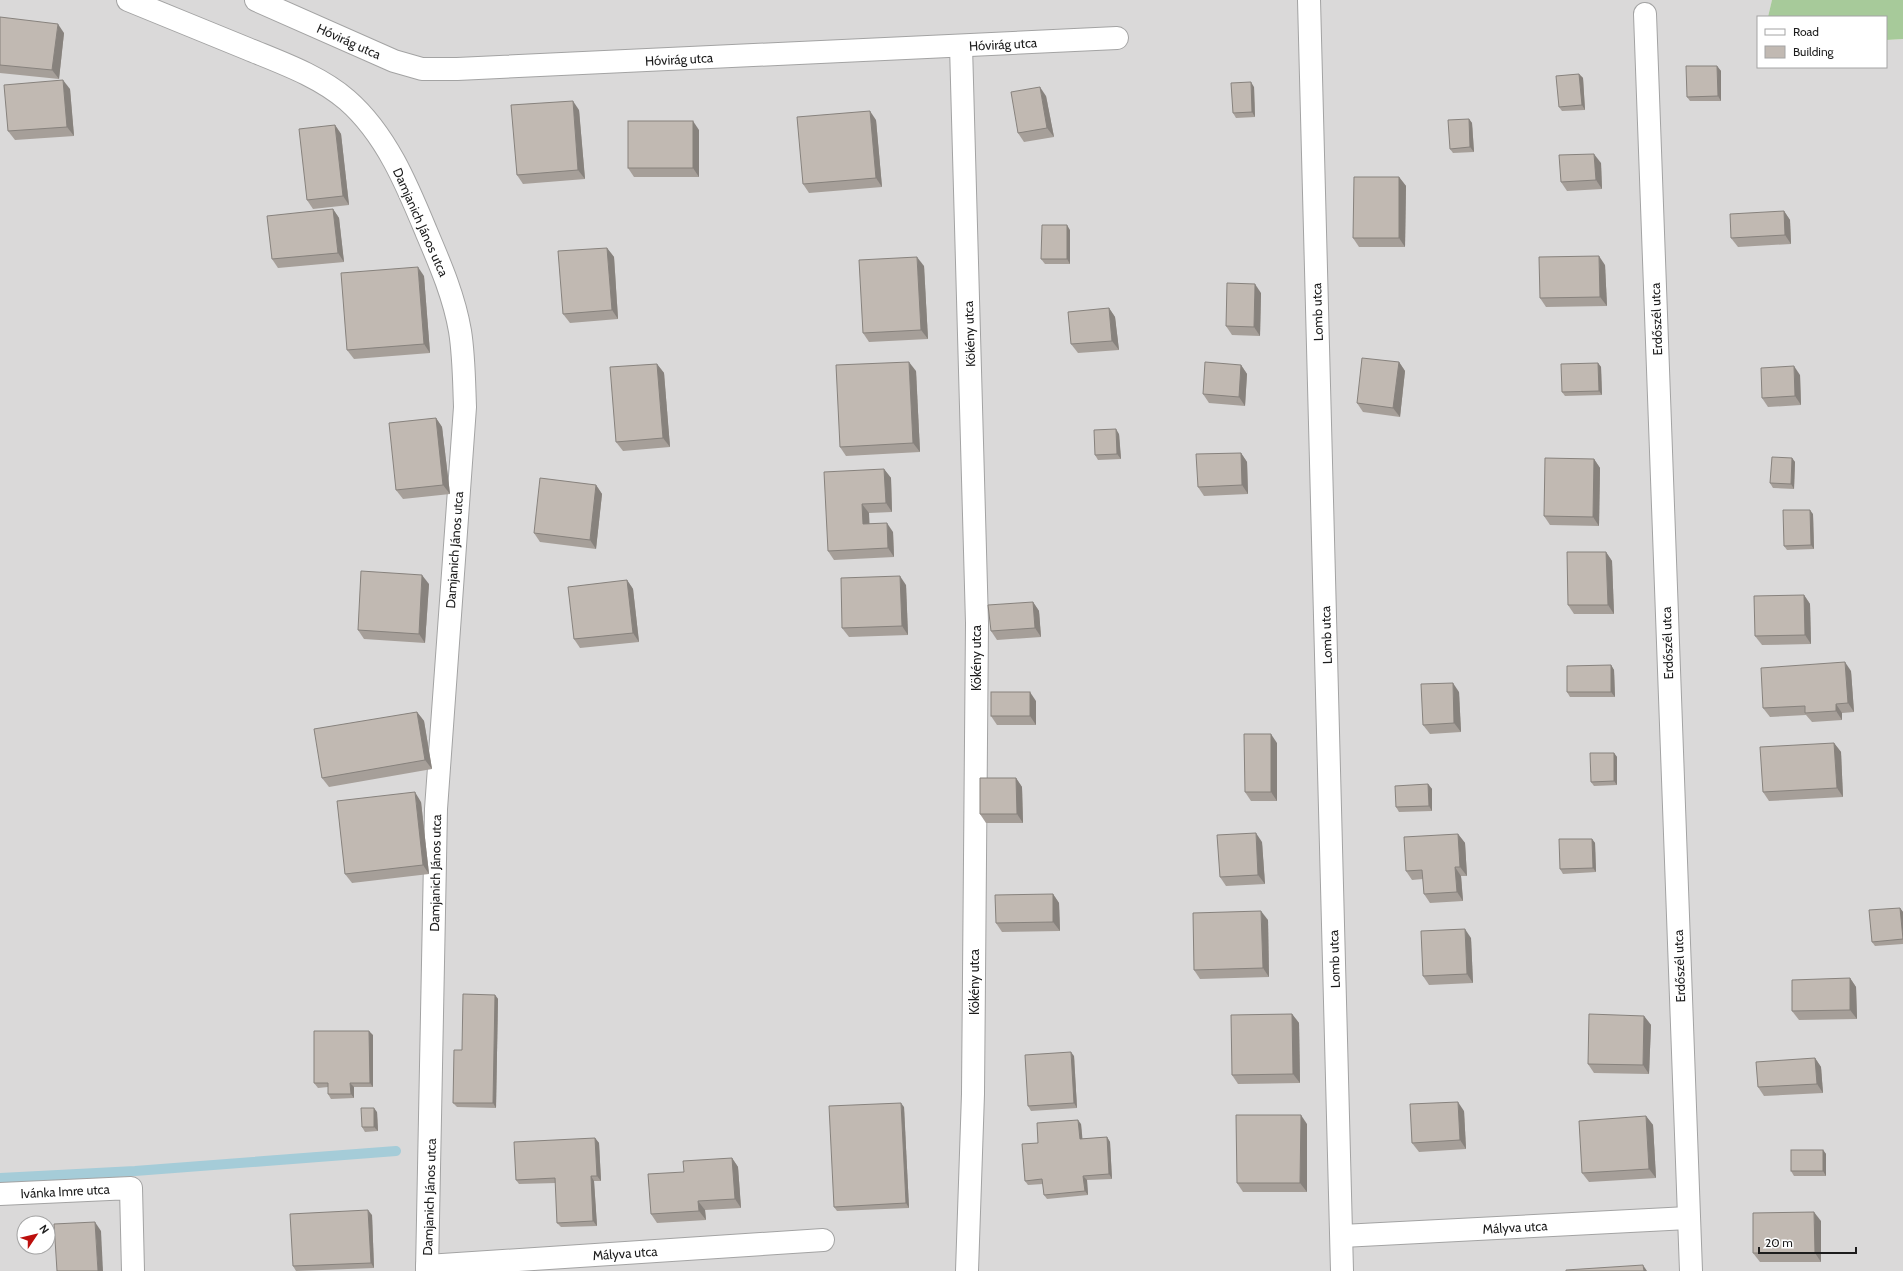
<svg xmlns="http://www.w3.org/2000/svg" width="1903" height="1271" font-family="Cabin,sans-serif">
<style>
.residential{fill:#dad9d9;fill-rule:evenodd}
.forest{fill:#a7ca9a}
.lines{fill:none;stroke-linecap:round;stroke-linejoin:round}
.stream{stroke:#a5ccd8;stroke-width:10}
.minor-casing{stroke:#a3a3a3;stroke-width:24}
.minor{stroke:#fff;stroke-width:22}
.wall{fill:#a69f99}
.shaded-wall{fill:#87827d}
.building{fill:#c1b9b2;stroke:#87827d}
.labels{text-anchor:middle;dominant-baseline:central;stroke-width:3;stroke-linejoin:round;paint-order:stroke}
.street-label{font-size:13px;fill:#1c1c1c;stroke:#fff}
</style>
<rect width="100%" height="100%" fill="#edeae2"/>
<path class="residential" d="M0 0H1772L1768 17H1758V67H1886V40L1903 39V1271H0ZM24 1223H48V1247H24Z"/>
<path class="forest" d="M1772 0H1903V39L1886 40V17H1768Z"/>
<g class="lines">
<path class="stream" d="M0 1178 135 1171 396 1151"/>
<defs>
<g id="minor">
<path d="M128 0C168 16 208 33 248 49 282 63 319 76 347 100 386 134 407 185 426 231 440 264 454 296 460 331 464 356 464 381 465 407L436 809 427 1271"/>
<path d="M256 0 394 61 422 69H457L1117 38"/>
<path d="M1309 0 1342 1271"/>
<path d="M1645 14 1691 1271"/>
<path d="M961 46 977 623 973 1094 967 1271"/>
<path d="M0 1194 131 1188 133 1271"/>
<path d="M1342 1236 1688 1218"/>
<path d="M427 1266 823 1240"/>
</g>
</defs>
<use href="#minor" class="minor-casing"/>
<use href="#minor" class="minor"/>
</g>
<g class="wall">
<path d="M0 17 64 33 59 79 0 73Z"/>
<path d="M1717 66 1721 71V101H1690L1687 97Z"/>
<path d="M1579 74 1583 78 1585 110 1562 111 1559 107Z"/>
<path d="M1254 87 1255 117 1236 118 1233 113Z"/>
<path d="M70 89 74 136 15 140 8 131Z"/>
<path d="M1046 96 1054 137 1024 142 1018 133Z"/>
<path d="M579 110 585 179 523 184 517 175Z"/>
<path d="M1469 119 1472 123 1474 152 1453 153 1450 149Z"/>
<path d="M876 120 882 187 809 193 803 184Z"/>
<path d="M335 125 341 134 349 205 313 209 307 200Z"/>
<path d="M699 130V177H634L628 168Z"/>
<path d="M1601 163 1602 189 1567 191 1561 182Z"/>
<path d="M1399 177 1406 186 1405 247H1359L1353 238Z"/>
<path d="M333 209 339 218 344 262 278 268 272 259Z"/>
<path d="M1784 211 1790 220 1791 244 1738 247 1731 238Z"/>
<path d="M1070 230V264H1045L1041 259Z"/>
<path d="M607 248 614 257 618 319 570 323 563 314Z"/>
<path d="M1605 265 1607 306 1546 307 1540 298Z"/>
<path d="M924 266 928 339 869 342 863 333Z"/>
<path d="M424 276 430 353 354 359 347 350Z"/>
<path d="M1261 293 1260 336 1232 335 1226 326Z"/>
<path d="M1109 308 1115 317 1119 350 1078 353 1071 344Z"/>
<path d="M1399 362 1405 371 1400 417 1363 412 1357 403Z"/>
<path d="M1598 363 1601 367 1602 395 1565 396 1562 392Z"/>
<path d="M657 364 664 373 670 447 623 451 616 442Z"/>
<path d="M1241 365 1247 374 1245 406 1209 403 1203 394Z"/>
<path d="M916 371 920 452 846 456 840 447Z"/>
<path d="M1800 375 1801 405 1768 407 1762 398Z"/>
<path d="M436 418 442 427 450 494 403 499 396 490Z"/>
<path d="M1119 434 1121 459 1098 460 1095 455Z"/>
<path d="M1241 453 1247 462 1248 494 1204 496 1198 487Z"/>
<path d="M1792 458 1795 462 1794 489 1773 488 1770 483Z"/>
<path d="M1594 459 1600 468 1599 526 1550 525 1544 516Z"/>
<path d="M884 469 891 478 892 512 869 513V524L893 532 894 557 834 560 828 551Z"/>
<path d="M596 485 602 494 596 549 540 542 534 533Z"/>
<path d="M1813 514 1814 549 1787 550 1784 546Z"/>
<path d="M1606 552 1612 561 1614 614H1574L1568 605Z"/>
<path d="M627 580 633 589 639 642 580 648 574 639Z"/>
<path d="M429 584 425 643 364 639 358 630Z"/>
<path d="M906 585 908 635 849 637 842 628Z"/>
<path d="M1804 595 1810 604 1811 644 1762 645 1755 636Z"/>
<path d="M1033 602 1039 611 1041 637 997 640 991 631Z"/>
<path d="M1611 665 1614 670 1615 697H1570L1567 692Z"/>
<path d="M1851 671 1854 712 1842 713V720L1812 722 1806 715 1770 717 1763 708Z"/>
<path d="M1459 692 1461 732 1430 734 1423 725Z"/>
<path d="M1036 701V725H997L991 716Z"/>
<path d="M417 712 424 721 432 769 329 787 322 778Z"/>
<path d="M1277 743V801H1251L1245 792Z"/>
<path d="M1834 743 1841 752 1843 797 1769 801 1763 792Z"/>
<path d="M1614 753 1617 757V785L1594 786 1591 782Z"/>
<path d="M1016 778 1022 787 1023 823H986L980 814Z"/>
<path d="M1428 784 1432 789V811L1399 812 1396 807Z"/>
<path d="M421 802 429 874 352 883 345 874Z"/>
<path d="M1458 834 1465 843 1467 876H1461L1463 901 1430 903 1424 894 1423 879 1412 880 1406 871Z"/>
<path d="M1592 839 1595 843 1596 872 1563 874 1560 869Z"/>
<path d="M1262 842 1265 884 1226 886 1220 877Z"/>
<path d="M1053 894 1059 903 1060 931 1002 932 996 923Z"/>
<path d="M1900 908 1903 912V944L1875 946 1872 942Z"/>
<path d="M1268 920 1269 977 1200 979 1194 970Z"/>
<path d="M1471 938 1473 983 1429 985 1423 976Z"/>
<path d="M1850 978 1856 987 1857 1019 1799 1020 1792 1011Z"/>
<path d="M495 995 498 999 496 1108 457 1107 453 1103 462 1050Z"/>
<path d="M1292 1014 1299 1023 1300 1083 1238 1084 1232 1075Z"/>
<path d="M1644 1016 1651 1025 1649 1074 1594 1073 1588 1064Z"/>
<path d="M373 1035V1087H354V1098L331 1099 328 1094V1087L318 1088 314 1083Z"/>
<path d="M1074 1056 1077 1108 1031 1111 1028 1106Z"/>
<path d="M1815 1058 1821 1067 1823 1093 1764 1096 1758 1087Z"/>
<path d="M904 1107 909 1208 837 1211 834 1207Z"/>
<path d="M1464 1111 1466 1149 1419 1152 1412 1143Z"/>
<path d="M377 1112 378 1131 365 1132 362 1127Z"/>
<path d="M1646 1116 1653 1125 1656 1178 1589 1182 1582 1173Z"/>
<path d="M1081 1124 1082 1139 1107 1137 1110 1142 1112 1179 1087 1180 1088 1195 1047 1199 1044 1195 1043 1184 1028 1185 1025 1181 1038 1143Z"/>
<path d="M1307 1124V1192H1243L1237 1183Z"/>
<path d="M595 1138 599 1143 601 1181H594L597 1226 561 1227 557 1223 556 1183 519 1184 516 1180Z"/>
<path d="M1823 1150 1826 1154V1176H1794L1791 1171Z"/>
<path d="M732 1158 738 1167 741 1208 705 1210 706 1220 657 1223 651 1214 684 1172Z"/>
<path d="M372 1215 374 1268 296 1271 293 1266Z"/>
<path d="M1821 1221V1262H1760L1753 1253Z"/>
</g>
<g class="shaded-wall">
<path d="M58 24 64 33 59 79 52 70Z"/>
<path d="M1717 66 1721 71V101L1718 96Z"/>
<path d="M1579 74 1583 78 1585 110 1582 105Z"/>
<path d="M63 80 70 89 74 136 67 127Z"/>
<path d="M1251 82 1254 87 1255 117 1252 112Z"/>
<path d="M1040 87 1046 96 1054 137 1047 128Z"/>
<path d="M573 101 579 110 585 179 578 170Z"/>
<path d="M870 111 876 120 882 187 876 178Z"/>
<path d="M1469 119 1472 123 1474 152 1470 147Z"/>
<path d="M693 121 699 130V177L693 168Z"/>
<path d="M335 125 341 134 349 205 343 196Z"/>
<path d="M1594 154 1601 163 1602 189 1596 180Z"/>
<path d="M1399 177 1406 186 1405 247 1399 238Z"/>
<path d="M333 209 339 218 344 262 338 253Z"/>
<path d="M1784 211 1790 220 1791 244 1785 235Z"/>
<path d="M1067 225 1070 230V264L1067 259Z"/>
<path d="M607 248 614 257 618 319 612 310Z"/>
<path d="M1599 256 1605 265 1607 306 1600 297Z"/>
<path d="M917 257 924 266 928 339 921 330Z"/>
<path d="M418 267 424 276 430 353 424 344Z"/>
<path d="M1255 284 1261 293 1260 336 1254 327Z"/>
<path d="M1109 308 1115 317 1119 350 1112 341Z"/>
<path d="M909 362 916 371 920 452 913 443Z"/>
<path d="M1399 362 1405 371 1400 417 1393 408Z"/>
<path d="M1598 363 1601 367 1602 395 1599 391Z"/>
<path d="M657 364 664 373 670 447 663 438Z"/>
<path d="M1241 365 1247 374 1245 406 1239 397Z"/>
<path d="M1794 366 1800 375 1801 405 1795 396Z"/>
<path d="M436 418 442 427 450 494 443 485Z"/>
<path d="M1116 429 1119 434 1121 459 1117 454Z"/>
<path d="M1241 453 1247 462 1248 494 1242 485Z"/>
<path d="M1792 458 1795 462 1794 489 1791 484Z"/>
<path d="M1594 459 1600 468 1599 526 1593 517Z"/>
<path d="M884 469 891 478 892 512 886 503Z"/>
<path d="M596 485 602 494 596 549 590 540Z"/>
<path d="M862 504 869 513 870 533 863 524Z"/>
<path d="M1810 510 1813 514 1814 549 1811 545Z"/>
<path d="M887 523 893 532 894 557 888 548Z"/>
<path d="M1606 552 1612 561 1614 614 1608 605Z"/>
<path d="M422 575 429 584 425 643 419 634Z"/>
<path d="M900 576 906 585 908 635 902 626Z"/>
<path d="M627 580 633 589 639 642 633 633Z"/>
<path d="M1804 595 1810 604 1811 644 1805 635Z"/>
<path d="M1033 602 1039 611 1041 637 1035 628Z"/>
<path d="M1845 662 1851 671 1854 712 1848 703Z"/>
<path d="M1611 665 1614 670 1615 697 1611 692Z"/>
<path d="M1453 683 1459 692 1461 732 1454 723Z"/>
<path d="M1030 692 1036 701V725L1030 716Z"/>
<path d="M1836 704 1842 713V720L1836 711Z"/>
<path d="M417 712 424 721 432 769 425 760Z"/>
<path d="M1271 734 1277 743V801L1271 792Z"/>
<path d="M1834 743 1841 752 1843 797 1837 788Z"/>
<path d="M1614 753 1617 757V785L1614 781Z"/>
<path d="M1016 778 1022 787 1023 823 1017 814Z"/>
<path d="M1428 784 1432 789V811L1429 806Z"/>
<path d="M415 792 421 802 429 874 423 865Z"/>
<path d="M1256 833 1262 842 1265 884 1258 875Z"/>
<path d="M1458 834 1465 843 1467 876 1460 867Z"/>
<path d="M1592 839 1595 843 1596 872 1593 868Z"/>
<path d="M1455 867 1461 876 1463 901 1457 892Z"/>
<path d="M1053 894 1059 903 1060 931 1053 922Z"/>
<path d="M1900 908 1903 912V940V939Z"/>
<path d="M1261 911 1268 920 1269 977 1263 968Z"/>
<path d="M1465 929 1471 938 1473 983 1467 974Z"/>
<path d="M1850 978 1856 987 1857 1019 1850 1010Z"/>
<path d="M495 995 498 999 496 1108 493 1103Z"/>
<path d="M1292 1014 1299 1023 1300 1083 1293 1074Z"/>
<path d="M1644 1016 1651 1025 1649 1074 1643 1065Z"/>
<path d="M369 1031 373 1035V1087L370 1083Z"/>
<path d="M1071 1052 1074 1056 1077 1108 1074 1103Z"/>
<path d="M1815 1058 1821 1067 1823 1093 1817 1084Z"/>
<path d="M350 1083 354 1087V1098L351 1094Z"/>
<path d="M1458 1102 1464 1111 1466 1149 1460 1140Z"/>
<path d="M901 1103 904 1107 909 1208 906 1203Z"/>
<path d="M374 1108 377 1112 378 1131 374 1127Z"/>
<path d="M1301 1115 1307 1124V1192L1300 1183Z"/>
<path d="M1646 1116 1653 1125 1656 1178 1649 1169Z"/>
<path d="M1078 1120 1081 1124 1083 1144 1080 1139Z"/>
<path d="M1107 1137 1110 1142 1112 1179 1109 1174Z"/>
<path d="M595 1138 599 1143 601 1181 597 1176Z"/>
<path d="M1823 1150 1826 1154V1176L1823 1171Z"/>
<path d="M732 1158 738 1167 741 1208 735 1199Z"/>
<path d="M591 1176 594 1181 597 1226 593 1221Z"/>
<path d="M1083 1176 1087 1180 1088 1195 1085 1191Z"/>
<path d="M698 1201 705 1210 706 1220 699 1211Z"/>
<path d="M368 1210 372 1215 374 1268 371 1263Z"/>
<path d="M1814 1212 1821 1221V1262L1815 1253Z"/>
<path d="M95 1222 101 1231 103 1271H98Z"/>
<path d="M1643 1265 1647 1271H1644Z"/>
</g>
<g class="building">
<path d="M0 17 58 24 52 70 0 65Z"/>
<path d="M1686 66H1717L1718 96 1687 97Z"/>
<path d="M1579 74 1582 105 1559 107 1556 76Z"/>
<path d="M63 80 67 127 8 131 4 85Z"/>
<path d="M1251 82 1252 112 1233 113 1231 83Z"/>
<path d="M1040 87 1047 128 1018 133 1011 92Z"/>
<path d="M573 101 578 170 517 175 511 105Z"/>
<path d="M870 111 876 178 803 184 797 117Z"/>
<path d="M1469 119 1470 147 1450 149 1448 120Z"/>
<rect x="628" y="121" width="65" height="47"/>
<path d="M335 125 343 196 307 200 299 129Z"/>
<path d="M1594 154 1596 180 1561 182 1559 155Z"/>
<path d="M1354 177H1399V238H1353Z"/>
<path d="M333 209 338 253 272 259 267 216Z"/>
<path d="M1784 211 1785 235 1731 238 1730 214Z"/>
<path d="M1042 225H1067V259H1041Z"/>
<path d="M607 248 612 310 563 314 558 251Z"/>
<path d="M1599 256 1600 297 1540 298 1539 257Z"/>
<path d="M917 257 921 330 863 333 859 260Z"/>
<path d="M418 267 424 344 347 350 341 273Z"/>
<path d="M1227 283 1255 284 1254 327 1226 326Z"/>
<path d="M1109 308 1112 341 1071 344 1068 312Z"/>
<path d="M1362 358 1399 362 1393 408 1357 403Z"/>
<path d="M909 362 913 443 840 447 836 365Z"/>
<path d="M1205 362 1241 365 1239 397 1203 394Z"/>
<path d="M1598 363 1599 391 1562 392 1561 364Z"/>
<path d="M657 364 663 438 616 442 610 367Z"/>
<path d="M1794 366 1795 396 1762 398 1761 368Z"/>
<path d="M436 418 443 485 396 490 389 423Z"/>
<path d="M1116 429 1117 454 1095 455 1094 430Z"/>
<path d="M1241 453 1242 485 1198 487 1196 454Z"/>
<path d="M1772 457 1792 458 1791 484 1770 483Z"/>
<path d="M1545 458 1594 459 1593 517 1544 516Z"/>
<path d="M884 469 886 503 862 504 863 524 887 523 888 548 828 551 824 472Z"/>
<path d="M540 478 596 485 590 540 534 533Z"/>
<path d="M1783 510H1810L1811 545 1784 546Z"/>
<path d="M1567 552H1606L1608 605H1568Z"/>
<path d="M361 571 422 575 419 634 358 630Z"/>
<path d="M900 576 902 626 842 628 841 578Z"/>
<path d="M627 580 633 633 574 639 568 587Z"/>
<path d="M1804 595 1805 635 1755 636 1754 596Z"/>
<path d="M1033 602 1035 628 991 631 988 605Z"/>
<path d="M1845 662 1848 703 1836 704V711L1805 713V706L1763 708 1761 668Z"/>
<path d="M1611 665V692H1567V666Z"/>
<path d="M1453 683 1454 723 1423 725 1421 684Z"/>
<rect x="991" y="692" width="39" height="24"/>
<path d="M417 712 425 760 322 778 314 729Z"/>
<path d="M1244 734H1271V792H1245Z"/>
<path d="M1834 743 1837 788 1763 792 1760 747Z"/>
<path d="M1590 753H1614V781L1591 782Z"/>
<path d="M980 778H1016L1017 814H980Z"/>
<path d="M1428 784 1429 806 1396 807 1395 786Z"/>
<path d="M415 792 423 865 345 874 337 801Z"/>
<path d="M1256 833 1258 875 1220 877 1217 835Z"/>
<path d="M1458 834 1460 867H1455L1457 892 1424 894 1422 870 1406 871 1404 837Z"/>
<path d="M1559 839H1592L1593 868 1560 869Z"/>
<path d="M1053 894V922L996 923 995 895Z"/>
<path d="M1900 908 1903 939 1872 942 1869 910Z"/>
<path d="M1261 911 1263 968 1194 970 1193 913Z"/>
<path d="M1465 929 1467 974 1423 976 1421 931Z"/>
<path d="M1850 978V1010L1792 1011V980Z"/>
<path d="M463 994 495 995 493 1103H453L454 1050H462Z"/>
<path d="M1292 1014 1293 1074 1232 1075 1231 1015Z"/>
<path d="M1589 1014 1644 1016 1643 1065 1588 1064Z"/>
<path d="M314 1031H369L370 1083H350L351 1094H328V1083H314Z"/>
<path d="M1071 1052 1074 1103 1028 1106 1025 1055Z"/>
<path d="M1815 1058 1817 1084 1758 1087 1756 1062Z"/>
<path d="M1458 1102 1460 1140 1412 1143 1410 1104Z"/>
<path d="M901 1103 906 1203 834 1207 829 1106Z"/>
<path d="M361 1108H374V1127H362Z"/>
<path d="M1236 1115H1301L1300 1183H1237Z"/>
<path d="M1646 1116 1649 1169 1582 1173 1579 1121Z"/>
<path d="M1078 1120 1080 1139 1107 1137 1109 1174 1083 1176 1085 1191 1044 1195 1042 1179 1025 1181 1022 1144 1038 1143 1037 1123Z"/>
<path d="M595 1138 597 1176H591L593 1221 557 1223 555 1178 516 1180 514 1142Z"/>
<rect x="1791" y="1150" width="32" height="21"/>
<path d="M732 1158 735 1199 698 1201 699 1211 651 1214 648 1174 684 1172 683 1161Z"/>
<path d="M368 1210 371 1263 293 1266 290 1214Z"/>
<path d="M1814 1212 1815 1253H1753V1213Z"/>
<path d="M95 1222 98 1271H57L54 1224Z"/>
<path d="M1643 1265 1644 1271H1566V1270Z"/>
</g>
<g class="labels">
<g class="street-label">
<text transform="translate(349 41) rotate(24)">Hóvirág utca</text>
<text transform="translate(1003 44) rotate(-3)">Hóvirág utca</text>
<text transform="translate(679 59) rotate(-3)">Hóvirág utca</text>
<text transform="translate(421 222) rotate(66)">Damjanich János utca</text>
<text transform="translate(1317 312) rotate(-92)">Lomb utca</text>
<text transform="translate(1656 319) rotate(-92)">Erdőszél utca</text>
<text transform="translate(969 334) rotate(-92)">Kökény utca</text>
<text transform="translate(454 550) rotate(-86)">Damjanich János utca</text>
<text transform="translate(1326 635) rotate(-92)">Lomb utca</text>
<text transform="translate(1667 643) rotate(-92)">Erdőszél utca</text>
<text transform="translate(976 658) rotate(-90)">Kökény utca</text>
<text transform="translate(435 873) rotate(-89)">Damjanich János utca</text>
<text transform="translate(1334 959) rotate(-92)">Lomb utca</text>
<text transform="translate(1679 966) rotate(-92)">Erdőszél utca</text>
<text transform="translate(974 982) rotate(-90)">Kökény utca</text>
<text transform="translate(65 1191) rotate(-3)">Ivánka Imre utca</text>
<text transform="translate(429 1197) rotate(-88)">Damjanich János utca</text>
<text transform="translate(1515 1227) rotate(-3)">Mályva utca</text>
<text transform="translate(625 1253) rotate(-4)">Mályva utca</text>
</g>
</g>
<rect x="1757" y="16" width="130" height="52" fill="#ffffff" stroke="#a4a4a4"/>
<rect x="1765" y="29" width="20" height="6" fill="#ffffff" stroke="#a4a4a4"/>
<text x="1793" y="36" font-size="12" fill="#1c1c1c">Road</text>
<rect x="1765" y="46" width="20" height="12" fill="#c1b9b2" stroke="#a4a4a4"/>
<text x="1793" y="56" font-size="12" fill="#1c1c1c">Building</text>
<g transform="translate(36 1235) rotate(55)"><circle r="19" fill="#ffffff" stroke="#a4a4a4"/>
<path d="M0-3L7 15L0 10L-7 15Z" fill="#bc0f0d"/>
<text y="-6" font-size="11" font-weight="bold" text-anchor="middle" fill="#1c1c1c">N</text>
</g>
<path d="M1759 1247v6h97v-6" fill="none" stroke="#1c1c1c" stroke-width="2"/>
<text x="1765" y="1247" font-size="12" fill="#1c1c1c" stroke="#ffffff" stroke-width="3" paint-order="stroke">20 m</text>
</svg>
